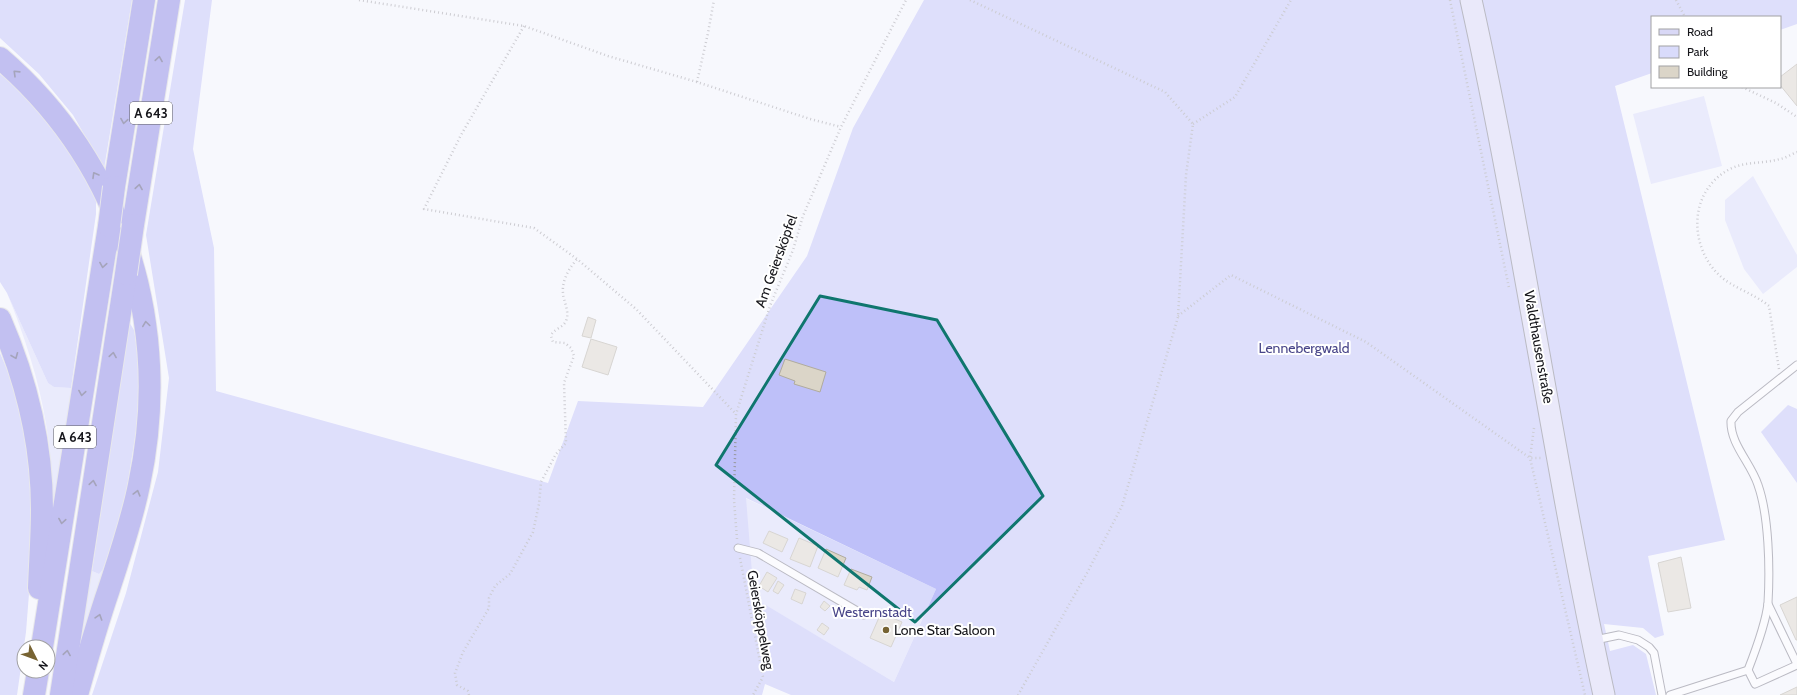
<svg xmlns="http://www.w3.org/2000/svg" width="1797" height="695" font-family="Cabin,sans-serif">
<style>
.green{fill:#d9dbfb}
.forest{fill:#bec0f9;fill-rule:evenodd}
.building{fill:#dbd5c8;stroke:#b0ab9e}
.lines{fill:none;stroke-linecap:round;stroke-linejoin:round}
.lane-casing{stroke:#70707d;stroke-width:9}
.secondary-casing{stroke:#70707d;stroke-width:23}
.highway-casing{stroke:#d5d5d6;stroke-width:24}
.path{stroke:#98989d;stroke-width:2.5;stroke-dasharray:1 3;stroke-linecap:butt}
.lane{stroke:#fff;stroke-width:7}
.secondary{stroke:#d9d8f6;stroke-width:21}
.highway{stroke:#807ce2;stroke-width:22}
.highway-bridge-casing{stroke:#d5d5d6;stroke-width:24;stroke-linecap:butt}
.highway-bridge{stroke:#807ce2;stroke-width:22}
.oneway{stroke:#403e6a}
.marked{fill:none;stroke:#0f766e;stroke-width:3;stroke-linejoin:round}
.poi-dot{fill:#776332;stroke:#fff;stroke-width:1.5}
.labels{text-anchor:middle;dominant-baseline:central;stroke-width:4;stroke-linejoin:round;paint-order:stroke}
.shield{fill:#fff;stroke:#5b5b5f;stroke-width:1}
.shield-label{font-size:13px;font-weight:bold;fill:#15151a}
.street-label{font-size:14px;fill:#15151a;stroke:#fff}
.park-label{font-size:14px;fill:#484589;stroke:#fff}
.poi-label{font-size:14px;fill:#15151a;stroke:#fff;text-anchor:start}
</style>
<rect width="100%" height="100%" fill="#f7f8fd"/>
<g class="green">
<path d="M1704 96 1722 166 1651 184 1633 114Z"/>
<path d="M1753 176 1797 255V267L1763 294 1744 269 1725 220V200Z"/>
<path d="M7 293 48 383 54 387 71 388 55 531C53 495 52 459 46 424 39 379 24 335 7 293Z"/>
<path d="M745 498 936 589 894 682 753 598Z"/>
<path d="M124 507 69 695 92 571 99 574Z"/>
</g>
<g class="forest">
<path d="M0 0H132L104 169 73 115 39 74 0 38Z"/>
<path d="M185 0H212L193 149 214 248 216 391 548 483 578 401 703 407 807 256 853 128 924 0H1797V24L1780 30V17H1652V73L1615 86 1725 540 1648 556 1664 635 1655 638 1643 628 1604 624 1610 651 1633 645 1646 654 1656 695H791L765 684 762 695H92L126 593 158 472 169 378 146 235ZM746 498 936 589 894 682 754 598Z"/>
<path d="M0 74 15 86 49 124 75 161 96 195V214L71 388 54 387 48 383 7 293 0 282Z"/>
<path d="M129 322 134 330 141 373 137 425 124 507 103 569 99 574 92 571Z"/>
<path d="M0 353 16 391 28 456 33 542 26 632 17 695H0Z"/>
<path d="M1788 405 1797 409V483L1761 432Z"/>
</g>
<g class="building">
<path d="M1797 64V106L1780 85V77Z"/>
<path d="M588 317 596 320 591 338 582 336Z"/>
<path d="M591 339 617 347 608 375 582 367Z"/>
<path d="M785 359 826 372 820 392 794 384 795 381 779 375Z"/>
<path d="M769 531 788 539 782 552 763 543Z"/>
<path d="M799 538 818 546 810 567 790 559Z"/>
<path d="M826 549 846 558 838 577 818 568Z"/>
<path d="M1681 557 1691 608 1668 612 1658 563Z"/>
<path d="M851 569 872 577 867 590 859 587 857 590 844 585Z"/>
<path d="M767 572 777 578 768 592 759 586Z"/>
<path d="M778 581 784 585 778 594 773 591Z"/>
<path d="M795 589 806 593 802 604 791 599Z"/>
<path d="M1797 597V640H1796L1780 605Z"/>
<path d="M824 601 830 606 825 611 820 607Z"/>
<path d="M881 613 902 622 891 647 870 638Z"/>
<path d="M822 623 829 628 824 635 817 630Z"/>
<path d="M1797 687V695H1780Z"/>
</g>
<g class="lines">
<defs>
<g id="lane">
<path d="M738 548 758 553 864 615"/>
<path d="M1768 604 1797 664"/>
<path d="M1595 640 1619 635 1638 640 1649 647 1654 653 1662 695"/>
<path d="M1748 670 1755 684 1797 665"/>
<path d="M1670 695 1748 670C1755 652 1766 622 1768 603 1770 569 1769 516 1758 485 1751 463 1730 444 1731 421L1738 412 1797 365"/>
</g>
<path id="secondary" d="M1471 0C1522 230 1554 465 1604 695"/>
<g id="highway">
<path d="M0 58C124 165 173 327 139 485 132 520 120 555 109 589 97 624 87 659 77 695"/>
<path d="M114 187 144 0"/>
<path d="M133 225 169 0"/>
<path d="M0 319C26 379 42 443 42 509 42 535 40 562 39 588"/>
<path d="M42 647 109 226"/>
<path d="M34 695 38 671"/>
<path d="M61 695 126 274"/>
</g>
</defs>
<use href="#lane" class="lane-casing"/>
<use href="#secondary" class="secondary-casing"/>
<use href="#highway" class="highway-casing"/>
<g class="path">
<path d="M359 0 524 26 608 56 697 82 810 119 841 127"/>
<path d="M970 0 1165 92 1193 124 1186 175 1178 317 1122 506 1087 573 1018 695"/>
<path d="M1450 0 1509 288"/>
<path d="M1676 0 1685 17"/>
<path d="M524 26 461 135 424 209 534 228 577 259 636 309 736 414"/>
<path d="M697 82 708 33 714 0"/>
<path d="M1742 87 1776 103 1797 117"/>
<path d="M1193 124 1235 97 1291 0"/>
<path d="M1178 316 1231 275 1366 342 1530 458H1541"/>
<path d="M1779 369 1769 306C1755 294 1731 287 1719 275 1688 245 1689 190 1730 169 1746 161 1763 164 1780 159 1786 158 1792 154 1797 152"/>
<path d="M1534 428 1530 458 1585 695"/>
<path d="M737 539 734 500 736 414 770 306 793 250 803 216 841 127 906 0"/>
<path d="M740 558 763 677 753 695"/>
<path d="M469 695 468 691 457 685 455 673 463 652 489 608V598L495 586 510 574 533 532 539 504 541 482 556 454 566 443 564 383 574 356 571 348 565 343 553 342 551 336C553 329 563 328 566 321 569 314 566 306 564 299 560 284 567 271 577 259"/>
</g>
<use href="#lane" class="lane"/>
<use href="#secondary" class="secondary"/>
<use href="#highway" class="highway"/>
<defs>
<g id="highway-bridge">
<path d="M109 226 114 187"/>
<path d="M126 274 133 225"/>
</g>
</defs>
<use href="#highway-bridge" class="highway-bridge-casing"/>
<use href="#highway-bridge" class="highway-bridge"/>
</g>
<defs><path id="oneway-chevron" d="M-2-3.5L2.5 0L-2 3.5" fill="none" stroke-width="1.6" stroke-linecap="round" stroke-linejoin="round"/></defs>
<g class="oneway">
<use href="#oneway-chevron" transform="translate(159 59) rotate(-81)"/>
<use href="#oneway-chevron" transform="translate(16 73) rotate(-136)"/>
<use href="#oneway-chevron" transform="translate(124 121) rotate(99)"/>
<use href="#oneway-chevron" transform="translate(95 175) rotate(-120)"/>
<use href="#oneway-chevron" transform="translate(139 187) rotate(-81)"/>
<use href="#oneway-chevron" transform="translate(103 265) rotate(99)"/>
<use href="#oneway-chevron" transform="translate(146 324) rotate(-98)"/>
<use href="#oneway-chevron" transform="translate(113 355) rotate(-81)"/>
<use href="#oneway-chevron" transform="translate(15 356) rotate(68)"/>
<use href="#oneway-chevron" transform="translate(82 393) rotate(99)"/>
<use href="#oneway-chevron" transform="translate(93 483) rotate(-81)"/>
<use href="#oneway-chevron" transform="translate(137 493) rotate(-75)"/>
<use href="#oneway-chevron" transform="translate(62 521) rotate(99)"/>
<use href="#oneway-chevron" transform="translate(99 617) rotate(-72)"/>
<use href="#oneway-chevron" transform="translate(67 653) rotate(-81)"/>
</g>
<path d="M0 0H1797V695H0ZM820 296 937 320 1043 496 915 622 716 465Z" fill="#f7f8fd" fill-opacity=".55" fill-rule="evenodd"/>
<path class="marked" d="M820 296 937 320 1043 496 915 622 716 465Z"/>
<circle class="poi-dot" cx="886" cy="630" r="4"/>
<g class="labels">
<g class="shield">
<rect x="130" y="102" width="42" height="22" rx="3"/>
<rect x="54" y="426" width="42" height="22" rx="3"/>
</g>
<g class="shield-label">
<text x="151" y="113">A 643</text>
<text x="75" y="437">A 643</text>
</g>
<g class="street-label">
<text transform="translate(776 261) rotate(-70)">Am Geiersköpfel</text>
<text transform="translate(1539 347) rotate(80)">Waldthausenstraße</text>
<text transform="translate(761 620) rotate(80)">Geiersköppelweg</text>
</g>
<g class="park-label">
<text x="1304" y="348">Lennebergwald</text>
<text x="872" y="612">Westernstadt</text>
</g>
<g class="poi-label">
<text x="894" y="630">Lone Star Saloon</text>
</g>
</g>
<rect x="1651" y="16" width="130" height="72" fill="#ffffff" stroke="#a1a1a3"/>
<rect x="1659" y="29" width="20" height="6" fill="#d9d8f6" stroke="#a1a1a3"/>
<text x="1687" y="36" font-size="12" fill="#15151a">Road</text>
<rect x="1659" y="46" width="20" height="12" fill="#d9dbfb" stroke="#a1a1a3"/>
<text x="1687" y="56" font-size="12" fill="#15151a">Park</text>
<rect x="1659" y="66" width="20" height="12" fill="#dbd5c8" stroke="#a1a1a3"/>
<text x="1687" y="76" font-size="12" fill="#15151a">Building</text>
<g transform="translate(36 659) rotate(132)"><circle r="19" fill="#ffffff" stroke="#a1a1a3"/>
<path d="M0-3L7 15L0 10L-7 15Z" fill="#776332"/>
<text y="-6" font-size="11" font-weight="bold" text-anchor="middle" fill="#15151a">N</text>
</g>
</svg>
